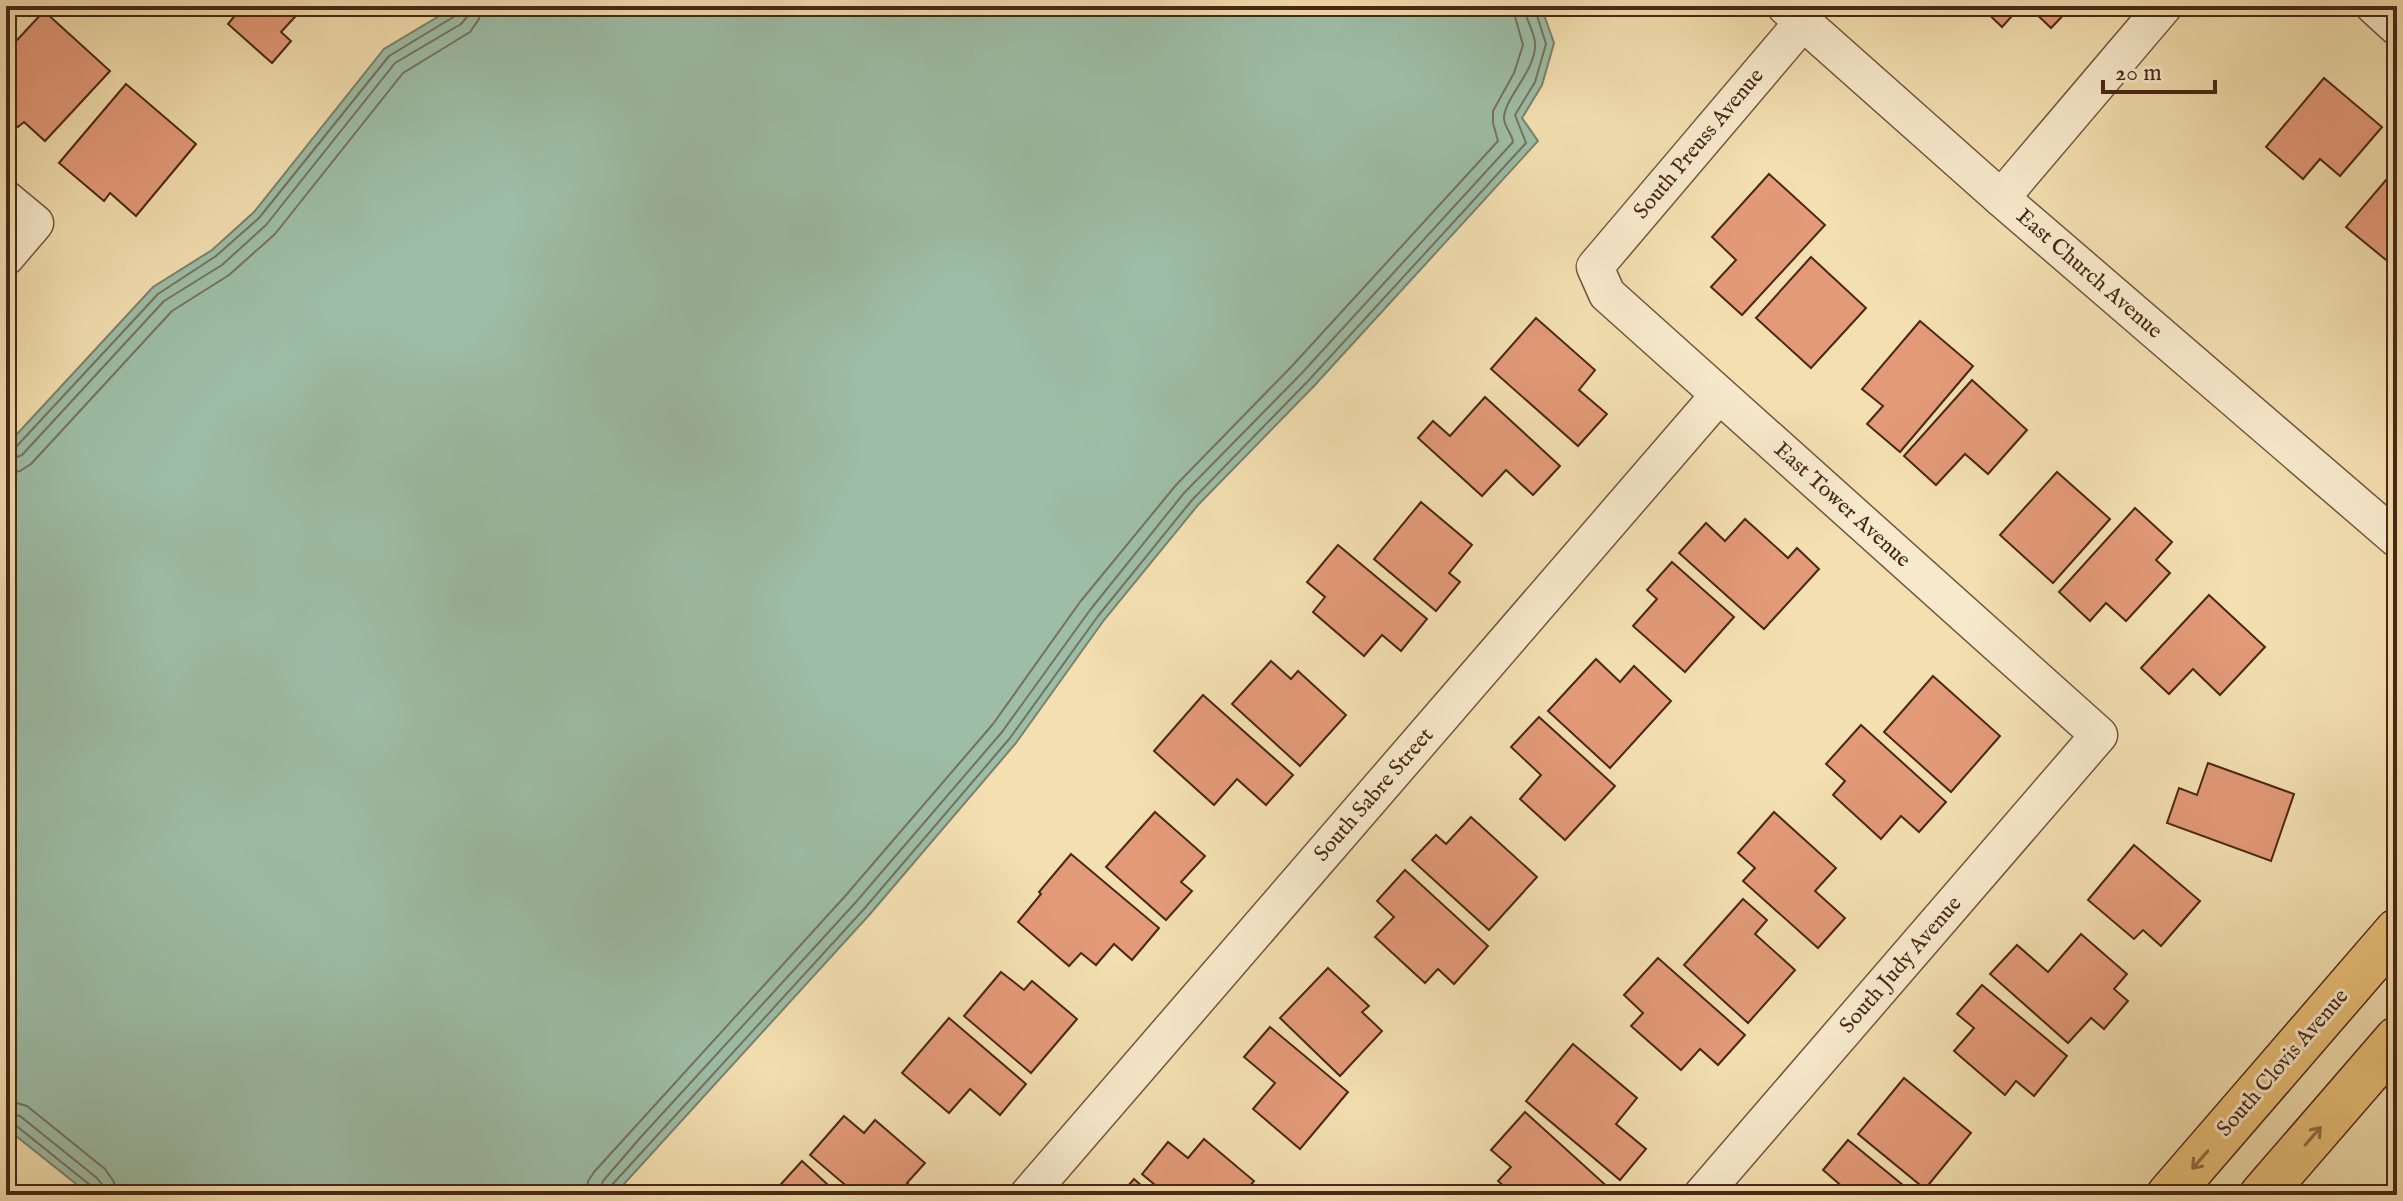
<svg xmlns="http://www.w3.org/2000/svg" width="2403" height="1201" font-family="'IM FELL English',serif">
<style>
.water{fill:#9dbda6;stroke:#7c816c;stroke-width:2}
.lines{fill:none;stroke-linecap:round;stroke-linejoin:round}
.shore{stroke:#74725e;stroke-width:2}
.building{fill:#e39a78;stroke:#4a2715;stroke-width:2}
.minor-casing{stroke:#74553c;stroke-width:39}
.major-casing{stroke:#4a2715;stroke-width:47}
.minor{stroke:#f7eacc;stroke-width:36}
.major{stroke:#eac078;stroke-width:44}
.oneway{stroke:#926c42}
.labels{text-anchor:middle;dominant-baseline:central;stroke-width:6;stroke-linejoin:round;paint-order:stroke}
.street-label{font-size:22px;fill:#4a2715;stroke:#f7eacc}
</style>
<rect width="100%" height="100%" fill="#f3dfb0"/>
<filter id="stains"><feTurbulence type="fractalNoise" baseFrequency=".0025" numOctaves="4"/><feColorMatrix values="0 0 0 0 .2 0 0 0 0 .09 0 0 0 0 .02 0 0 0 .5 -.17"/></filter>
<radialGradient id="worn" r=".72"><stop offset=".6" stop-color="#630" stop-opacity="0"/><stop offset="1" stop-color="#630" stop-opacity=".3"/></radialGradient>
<path class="water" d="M456 6H1541L1554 43 1542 85 1522 118 1538 141 1314 386 1198 505 1104 620 1016 743 870 914 614 1195H90L6 1128V446L153 287 212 250 254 212 384 49Z"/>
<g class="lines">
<g class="shore">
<path d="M6 451 15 448 158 294 216 256 259 218 389 56 455 16 459 6"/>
<path d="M6 461 22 455 164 301 222 265 266 225 395 63 461 24 467 17 469 6"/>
<path d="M6 473 20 471 31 464 172 311 229 275 275 234 403 73 470 32 479 19 481 6"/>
<path d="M6 1100 27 1106 105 1169 114 1182 116 1195"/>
<path d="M6 1112 20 1116 97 1178 103 1186 104 1195"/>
<path d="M6 1122 14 1124 90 1185 94 1195"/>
<path d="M586 1195 588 1181 594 1172 847 894 993 724 1080 602 1176 485 1292 366 1498 141 1493 123V111L1514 73 1523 45 1512 6"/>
<path d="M598 1195 603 1181 640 1138 856 902 1002 732 1090 610 1184 493 1301 374 1513 142C1512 134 1505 128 1504 119 1503 99 1537 70 1535 43 1534 30 1525 19 1524 6"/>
<path d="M609 1195 610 1187 864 909 1010 738 1098 616 1192 500 1308 381 1526 143 1515 115 1535 82 1546 44 1534 6"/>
</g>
</g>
<g class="building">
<path d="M229 6H305L281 32 291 41 272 63 228 24 237 13Z"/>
<path d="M1980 6H2021L2002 27Z"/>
<path d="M2028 6H2072L2051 28Z"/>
<path d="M44 11 110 71 45 141 24 122 18 127 6 116V52Z"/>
<path d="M2324 78 2382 127 2340 176 2320 159 2303 179 2266 147Z"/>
<path d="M126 84 196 144 136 216 110 193 104 201 59 163Z"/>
<path d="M2397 167V269L2346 227Z"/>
<path d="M1769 174 1825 225 1742 315 1711 287 1736 260 1712 237Z"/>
<path d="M1811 257 1866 308 1811 368 1756 318Z"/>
<path d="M1536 318 1595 370 1579 390 1607 414 1578 446 1491 369Z"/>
<path d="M1920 321 1973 366 1900 452 1867 424 1883 406 1862 389Z"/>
<path d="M1972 380 2027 430 1988 474 1965 454 1936 485 1904 456Z"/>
<path d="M1485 397 1560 466 1533 495 1506 470 1482 496 1418 438 1433 421 1450 436Z"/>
<path d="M2057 472 2110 519 2053 583 2000 535Z"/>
<path d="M1421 502 1472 545 1449 573 1460 582 1436 611 1374 559Z"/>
<path d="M2135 508 2172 542 2156 560 2170 573 2126 621 2106 603 2090 621 2059 592Z"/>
<path d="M1745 519 1788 558 1797 548 1819 569 1764 629 1679 553 1706 523 1725 541Z"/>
<path d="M1338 545 1427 619 1401 651 1382 635 1364 656 1313 612 1325 597 1307 582Z"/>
<path d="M1672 562 1734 617 1685 672 1633 626 1657 599 1647 590Z"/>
<path d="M2209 595 2265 647 2220 695 2193 669 2169 694 2141 668Z"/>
<path d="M1596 659 1620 682 1634 666 1671 701 1610 768 1548 711Z"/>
<path d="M1271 661 1291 679 1298 671 1346 715 1300 766 1232 704Z"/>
<path d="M1933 676 2000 736 1951 792 1884 732Z"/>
<path d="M1203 695 1293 775 1266 805 1237 779 1214 805 1154 751Z"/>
<path d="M1539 717 1615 786 1565 840 1520 799 1541 775 1511 747Z"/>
<path d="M1861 725 1946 802 1919 832 1901 816 1881 839 1833 795 1845 781 1826 764Z"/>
<path d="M2208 763 2294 794 2271 861 2167 823 2179 788 2197 795Z"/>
<path d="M1155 812 1205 856 1181 882 1192 891 1166 920 1106 867Z"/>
<path d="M1774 812 1836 868 1815 891 1845 918 1818 948 1743 881 1755 868 1738 853Z"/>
<path d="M1471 817 1537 877 1489 930 1412 860 1436 835 1446 844Z"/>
<path d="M2134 845 2200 901 2161 946 2143 930 2134 939 2088 900Z"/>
<path d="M1071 854 1159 928 1132 960 1114 944 1096 965 1081 953 1069 966 1018 922 1041 894 1039 892Z"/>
<path d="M1405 870 1488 946 1454 984 1438 969 1425 983 1375 937 1394 917 1377 901Z"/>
<path d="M1743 899 1767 920 1755 934 1795 970 1748 1023 1684 965Z"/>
<path d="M2081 934 2127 974 2114 989 2128 1001 2104 1029 2091 1018 2068 1043 1990 974 2017 945 2048 972Z"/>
<path d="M1658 958 1745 1035 1718 1065 1700 1049 1681 1070 1631 1026 1643 1013 1624 995Z"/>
<path d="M1328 968 1369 1006 1362 1012 1382 1031 1340 1076 1280 1018Z"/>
<path d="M1001 972 1024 990 1032 981 1077 1019 1031 1073 964 1016Z"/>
<path d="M1982 985 2067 1056 2034 1096 2016 1081 2005 1095 1954 1051 1974 1028 1957 1014Z"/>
<path d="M949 1018 1026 1084 1000 1115 970 1089 949 1113 902 1073Z"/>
<path d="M1270 1027 1348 1092 1300 1149 1253 1109 1275 1083 1244 1057Z"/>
<path d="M1573 1044 1637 1098 1616 1124 1646 1149 1620 1180 1526 1101Z"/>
<path d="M1904 1078 1971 1133 1925 1189 1858 1134Z"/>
<path d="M1525 1112 1611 1190 1607 1195H1514L1498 1181 1511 1167 1491 1150Z"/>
<path d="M844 1116 864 1133 875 1120 925 1163 907 1183 922 1195H857L810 1155Z"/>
<path d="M1204 1139 1254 1181 1244 1193 1247 1195H1167L1142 1174 1168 1142 1188 1158Z"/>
<path d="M1848 1140 1915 1195H1852L1823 1170Z"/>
<path d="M802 1161 839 1195H771Z"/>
<path d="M1134 1179 1152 1195H1120Z"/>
</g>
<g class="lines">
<defs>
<g id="minor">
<path d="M2374 6 2397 27"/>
<path d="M1786 7 2001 198 2397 539"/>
<path d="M2001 198 2164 6"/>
<path d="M6 199 35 223 6 257"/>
<path d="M1028 1195 1719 395"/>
<path d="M1702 1195 2099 735 1607 294 1595 267 1803 22"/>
</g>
<g id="major">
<path d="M2169 1195 2397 931"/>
<path d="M2262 1195 2397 1039"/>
</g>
</defs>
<use href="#minor" class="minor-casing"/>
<use href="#major" class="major-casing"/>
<use href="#minor" class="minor"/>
<use href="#major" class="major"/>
</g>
<defs><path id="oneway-shaft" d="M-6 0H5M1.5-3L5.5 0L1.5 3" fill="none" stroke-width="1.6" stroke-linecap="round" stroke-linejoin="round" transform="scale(2)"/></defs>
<g class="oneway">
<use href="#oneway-shaft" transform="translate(2313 1136) rotate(-49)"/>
<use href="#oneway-shaft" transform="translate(2200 1160) rotate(131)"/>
</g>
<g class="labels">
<g class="street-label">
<text transform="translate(1699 144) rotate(-50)">South Preuss Avenue</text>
<text transform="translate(2089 274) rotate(41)">East Church Avenue</text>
<text transform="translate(1842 505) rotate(42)">East Tower Avenue</text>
<text transform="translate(1374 795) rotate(-49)">South Sabre Street</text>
<text transform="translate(1901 965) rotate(-49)">South Judy Avenue</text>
<text transform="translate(2283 1063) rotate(-49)">South Clovis Avenue</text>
</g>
</g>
<rect width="2403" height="1201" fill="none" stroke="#f3dfb0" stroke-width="32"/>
<rect x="8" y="8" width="2387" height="1185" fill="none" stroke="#4a2715" stroke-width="4"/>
<rect x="16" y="16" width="2371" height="1169" fill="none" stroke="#4a2715" stroke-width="2"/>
<path d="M2103 80v12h112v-12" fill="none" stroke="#4a2715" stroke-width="4"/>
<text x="2115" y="80" font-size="24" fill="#4a2715" stroke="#f7eacc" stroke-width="6" paint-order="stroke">20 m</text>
<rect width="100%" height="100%" filter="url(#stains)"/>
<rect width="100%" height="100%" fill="url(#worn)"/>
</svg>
